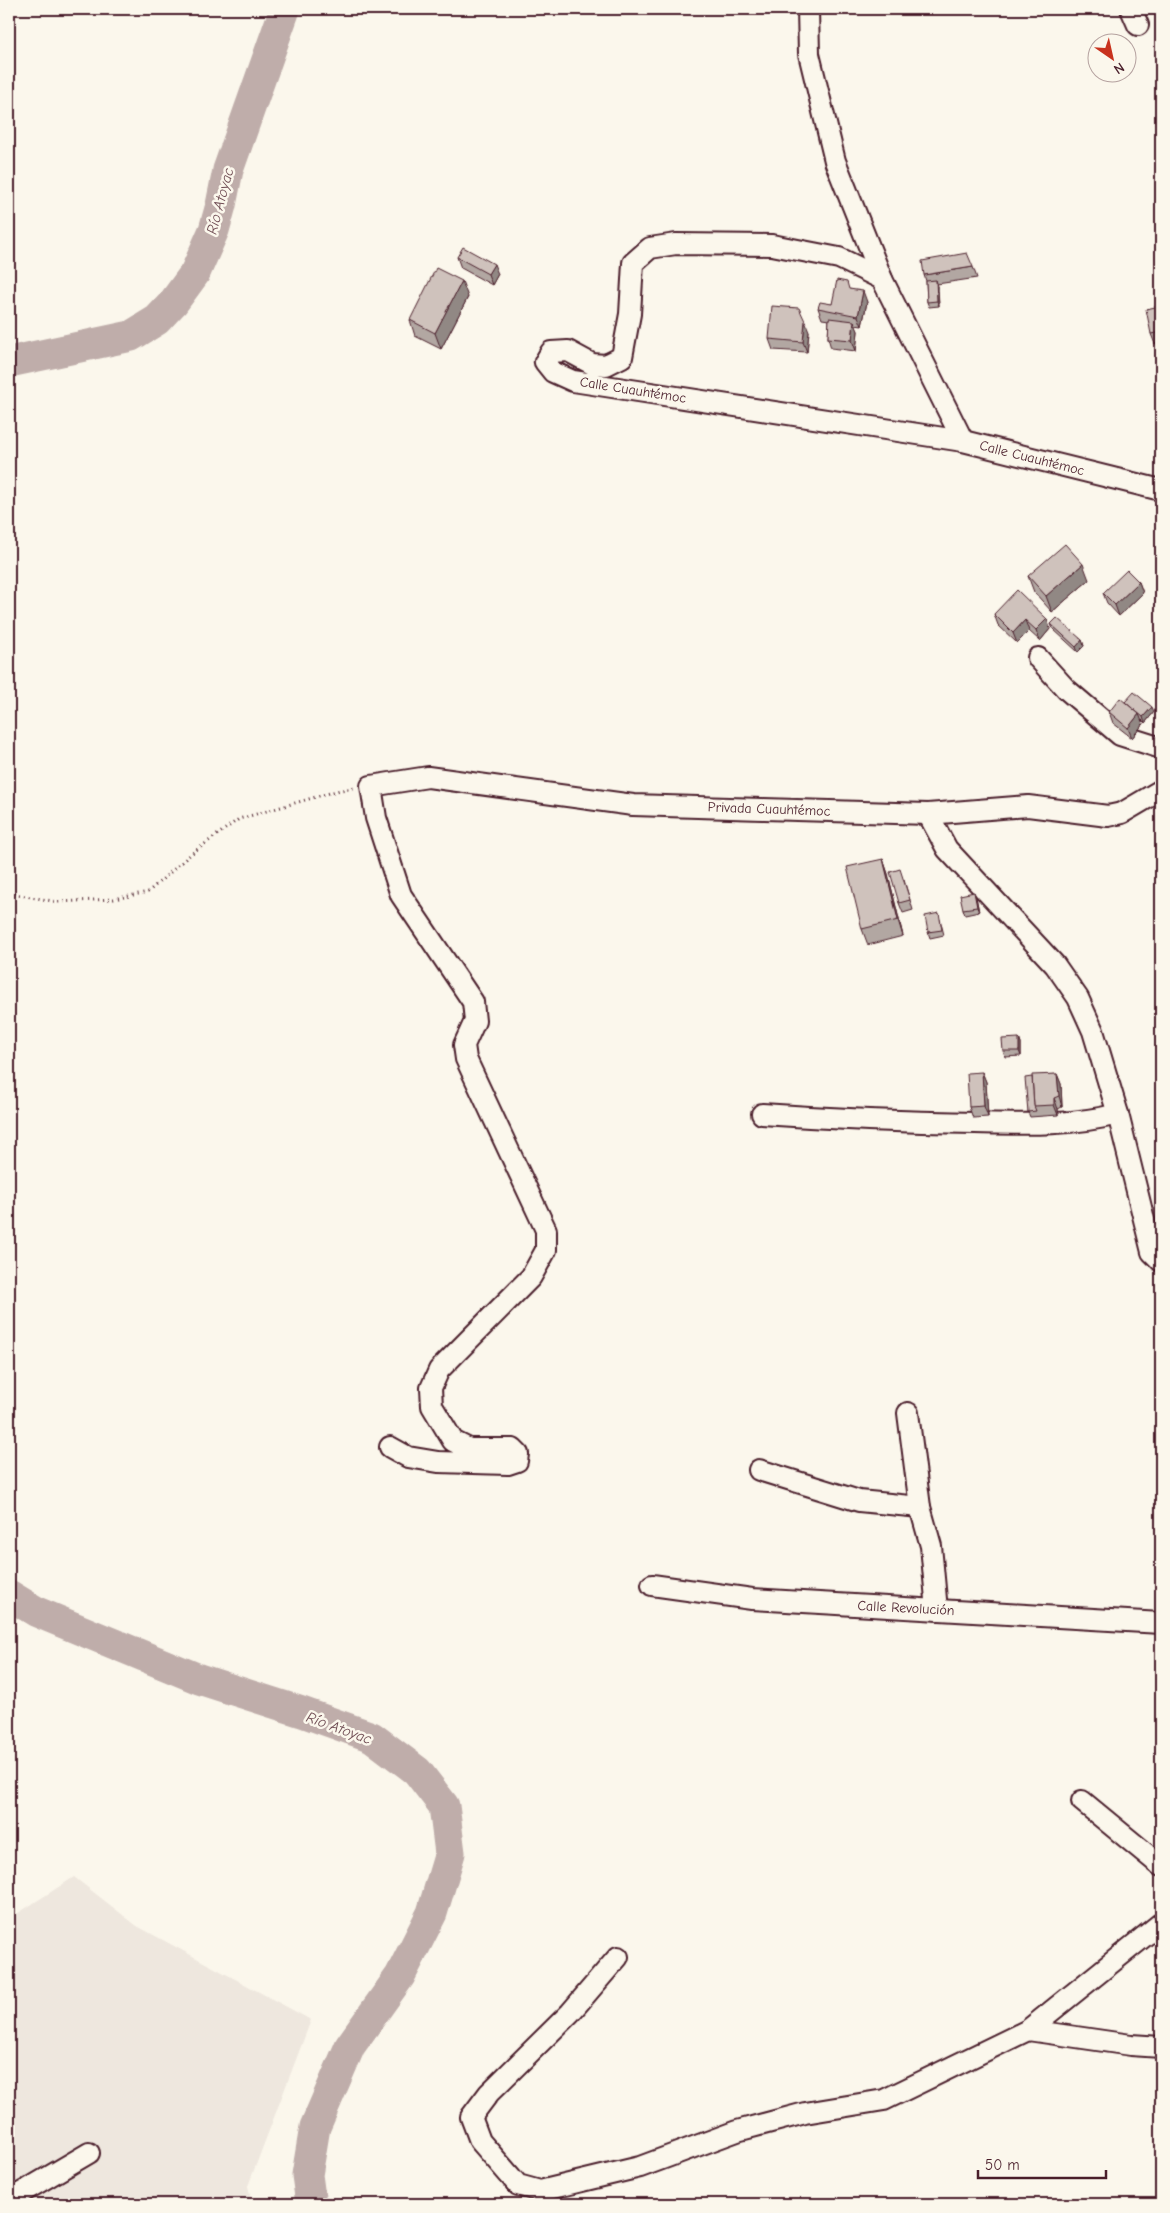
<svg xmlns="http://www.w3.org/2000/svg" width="1170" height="2213" font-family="'Comic Neue',sans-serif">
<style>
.built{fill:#eee7de}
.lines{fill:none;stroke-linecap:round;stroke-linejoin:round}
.river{stroke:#bfadaa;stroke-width:31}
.minor-casing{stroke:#4a1f2b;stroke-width:24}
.path{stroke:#4a1f2b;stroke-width:3;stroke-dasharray:1 4;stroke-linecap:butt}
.minor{stroke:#fbf7ec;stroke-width:20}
.wall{fill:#b2a7a2;stroke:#4a1f2b}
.shaded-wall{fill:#918884;stroke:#4a1f2b}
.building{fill:#cfc2bc;stroke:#4a1f2b}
.labels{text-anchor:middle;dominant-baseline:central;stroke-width:5;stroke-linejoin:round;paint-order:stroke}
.street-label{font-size:14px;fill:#4a1f2b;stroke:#fbf7ec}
.water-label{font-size:15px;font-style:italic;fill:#6d4a51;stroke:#fbf7ec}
</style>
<rect width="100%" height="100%" fill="#fbf7ec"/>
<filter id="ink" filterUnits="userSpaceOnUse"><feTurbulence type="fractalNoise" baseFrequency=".02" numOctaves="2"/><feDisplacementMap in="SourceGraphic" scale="10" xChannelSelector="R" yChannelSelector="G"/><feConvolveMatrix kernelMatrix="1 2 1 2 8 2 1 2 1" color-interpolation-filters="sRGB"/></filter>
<g filter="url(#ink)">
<path class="built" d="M74 1877 137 1926 311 2020 248 2186 252 2204H9V1919Z"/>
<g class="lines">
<g class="river">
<path d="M9 362 131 336 157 320 173 303 195 273 214 230 221 205 228 170 285 9"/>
<path d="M9 1595 37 1612 199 1679 302 1712 372 1737 417 1771 444 1806 450 1853 432 1913 400 1976 350 2046 315 2127 307 2175 311 2204"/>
</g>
<defs>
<g id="minor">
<path d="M808 9 809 54 835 161 882 279 963 441"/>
<path d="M1131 9 1138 25"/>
<path d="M882 279 839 258 772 245 676 244 650 248 633 263 630 314 622 357 606 365 592 364 568 351 551 352 545 362 553 372 573 381 963 441 1161 490"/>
<path d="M1038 658 1066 689 1120 735 1161 748"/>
<path d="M928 814 947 849 1055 965 1078 998 1093 1031 1118 1114 1152 1252 1161 1261"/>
<path d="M762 1114C833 1119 904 1122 975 1123 1023 1124 1072 1126 1118 1114"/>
<path d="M908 1413 920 1507 931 1546 937 1610"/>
<path d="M390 1447 408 1457 438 1462 508 1464 517 1461 518 1454 513 1449H469L453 1441 432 1406 431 1388 439 1370 531 1277 546 1250V1230L466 1059 464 1045 475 1021 473 1002 401 895 376 818 371 786 428 777 633 805 928 814 1028 806 1108 816 1122 813 1161 790"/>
<path d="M759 1470 859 1501 920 1507"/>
<path d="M652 1585 752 1599 1161 1623"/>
<path d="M1082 1801 1161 1866"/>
<path d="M618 1957 570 2013 489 2093 471 2117 480 2141 518 2185 540 2191 640 2167 737 2131 805 2113 884 2100 1028 2030 1161 1923"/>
<path d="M1028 2030 1131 2045 1161 2047"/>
<path d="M9 2200 89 2153"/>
</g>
</defs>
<use href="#minor" class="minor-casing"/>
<path class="path" d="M9 893 58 902 114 899 148 892 191 854 239 819 340 790 354 788"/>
<use href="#minor" class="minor"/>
</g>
<g class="wall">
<path d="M457 257 498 274 492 285 461 268Z"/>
<path d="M973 267 977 278 937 284 939 306 929 307 927 302 926 281 924 275Z"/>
<path d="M850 289 867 302 862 326 855 325 858 331 856 351 831 348 828 338 829 320 822 319 818 308 832 304Z"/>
<path d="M468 297 441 349 415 336 410 320Z"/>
<path d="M1161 307V343L1155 344 1151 334Z"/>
<path d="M809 331 807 352 773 350 769 339Z"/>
<path d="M1028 576 1089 580 1052 612 1034 592Z"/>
<path d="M1139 582 1143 593 1119 616 1107 603 1103 593Z"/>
<path d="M994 614 1047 619 1050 629 1040 641 1029 631 1017 643 998 625Z"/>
<path d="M1051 624 1082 640 1084 646 1078 652 1053 629Z"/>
<path d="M1125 702 1154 712 1145 723 1142 720 1143 724 1132 738 1113 723 1109 712Z"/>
<path d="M883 859 888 874 903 936 868 945 862 929Z"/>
<path d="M904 880 913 910 903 913 899 903Z"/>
<path d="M974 892 976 897 979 912 965 915 963 909Z"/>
<path d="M940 919 944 935 930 938 928 932Z"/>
<path d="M1019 1038 1021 1044V1056L1005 1057 1003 1051Z"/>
<path d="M982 1072 986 1082 988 1117 973 1118 969 1107Z"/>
<path d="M1057 1074 1061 1084 1062 1107 1058 1109V1115L1030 1117 1028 1112 1032 1077Z"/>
</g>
<g class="shaded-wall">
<path d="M494 264 498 274 492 285 488 274Z"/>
<path d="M936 280 938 286 939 306 937 301Z"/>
<path d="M462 281 468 297 441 349 435 333Z"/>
<path d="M863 291 867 302 862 326 858 316Z"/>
<path d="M805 321 809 331 807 352 803 342Z"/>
<path d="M854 321 858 331 856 351 852 340Z"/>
<path d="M1083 564 1089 580 1052 612 1046 596Z"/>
<path d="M1139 582 1143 593 1119 616 1115 605Z"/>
<path d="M1047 619 1050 629 1040 641 1036 630Z"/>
<path d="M1025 620 1029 631 1017 643 1013 633Z"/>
<path d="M1082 640 1084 646 1078 652 1076 647Z"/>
<path d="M1152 707 1154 712 1145 723 1143 717Z"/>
<path d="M1139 714 1143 724 1132 738 1128 728Z"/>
<path d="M883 859 888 874 903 936 898 920Z"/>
<path d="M974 892 976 897 979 912 977 907Z"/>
<path d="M1019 1038 1021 1044V1056L1019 1051Z"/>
<path d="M982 1072 986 1082 988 1117 984 1106Z"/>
<path d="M1057 1074 1061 1084 1062 1107 1059 1096Z"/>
<path d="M1054 1098 1058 1109V1115L1054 1105Z"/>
</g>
<g class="building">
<path d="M463 247 494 264 488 274 457 257Z"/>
<path d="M967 253 973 267 924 275 922 261Z"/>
<path d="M436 268 462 281 435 333 410 320Z"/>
<path d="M837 280 847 282 849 289 863 291 858 316 818 308 820 302 832 304Z"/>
<path d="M936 280 937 301 927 302 926 281Z"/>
<path d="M772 306 799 308 805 321 803 342 769 339Z"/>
<path d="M1160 306 1161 307V332L1151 334 1146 309Z"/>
<path d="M829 318 854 321 852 340 828 338Z"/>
<path d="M1065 544 1083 564 1046 596 1028 576Z"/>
<path d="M1127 570 1139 582 1115 605 1103 593Z"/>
<path d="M1017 590 1047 619 1036 630 1025 620 1013 633 994 614Z"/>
<path d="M1057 618 1082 640 1076 647 1051 624Z"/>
<path d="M1134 692 1152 707 1143 717 1125 702Z"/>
<path d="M1120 698 1139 714 1128 728 1109 712Z"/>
<path d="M883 859 898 920 862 929 847 867Z"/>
<path d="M900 869 910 900 899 903 890 872Z"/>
<path d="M974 892 977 907 963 909 960 895Z"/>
<path d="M939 913 942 930 928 932 925 916Z"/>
<path d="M1019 1038V1051H1003L1002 1039Z"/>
<path d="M982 1072 984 1106 969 1107 967 1073Z"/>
<path d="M1057 1074 1059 1096 1054 1098V1105L1034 1106 1032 1075Z"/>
<path d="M1032 1077 1034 1106 1036 1111 1028 1112 1025 1078Z"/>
</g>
</g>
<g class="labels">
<g class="street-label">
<text transform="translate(633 390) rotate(9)">Calle Cuauhtémoc</text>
<text transform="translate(1032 458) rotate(14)">Calle Cuauhtémoc</text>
<text transform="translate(769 809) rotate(2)">Privada Cuauhtémoc</text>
<text transform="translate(906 1608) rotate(3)">Calle Revolución</text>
</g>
<g class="water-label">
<text transform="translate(220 201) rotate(-75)">Río Atoyac</text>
<text transform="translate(339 1728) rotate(20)">Río Atoyac</text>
</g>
</g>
<rect width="1170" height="2213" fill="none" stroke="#fbf7ec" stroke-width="30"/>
<rect x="15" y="15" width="1140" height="2183" fill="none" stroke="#4a1f2b" stroke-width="2" filter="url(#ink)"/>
<g transform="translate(1112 58) rotate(146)"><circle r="24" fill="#fbf7ec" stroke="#b4a19f"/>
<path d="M0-4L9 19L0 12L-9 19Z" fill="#c8321e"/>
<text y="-8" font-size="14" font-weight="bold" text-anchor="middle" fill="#4a1f2b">N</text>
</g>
<path d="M978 2170v8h128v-8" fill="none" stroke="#4a1f2b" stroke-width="2.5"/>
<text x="985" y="2170" font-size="15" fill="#4a1f2b" stroke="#fbf7ec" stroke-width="4" paint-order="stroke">50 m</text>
</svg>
